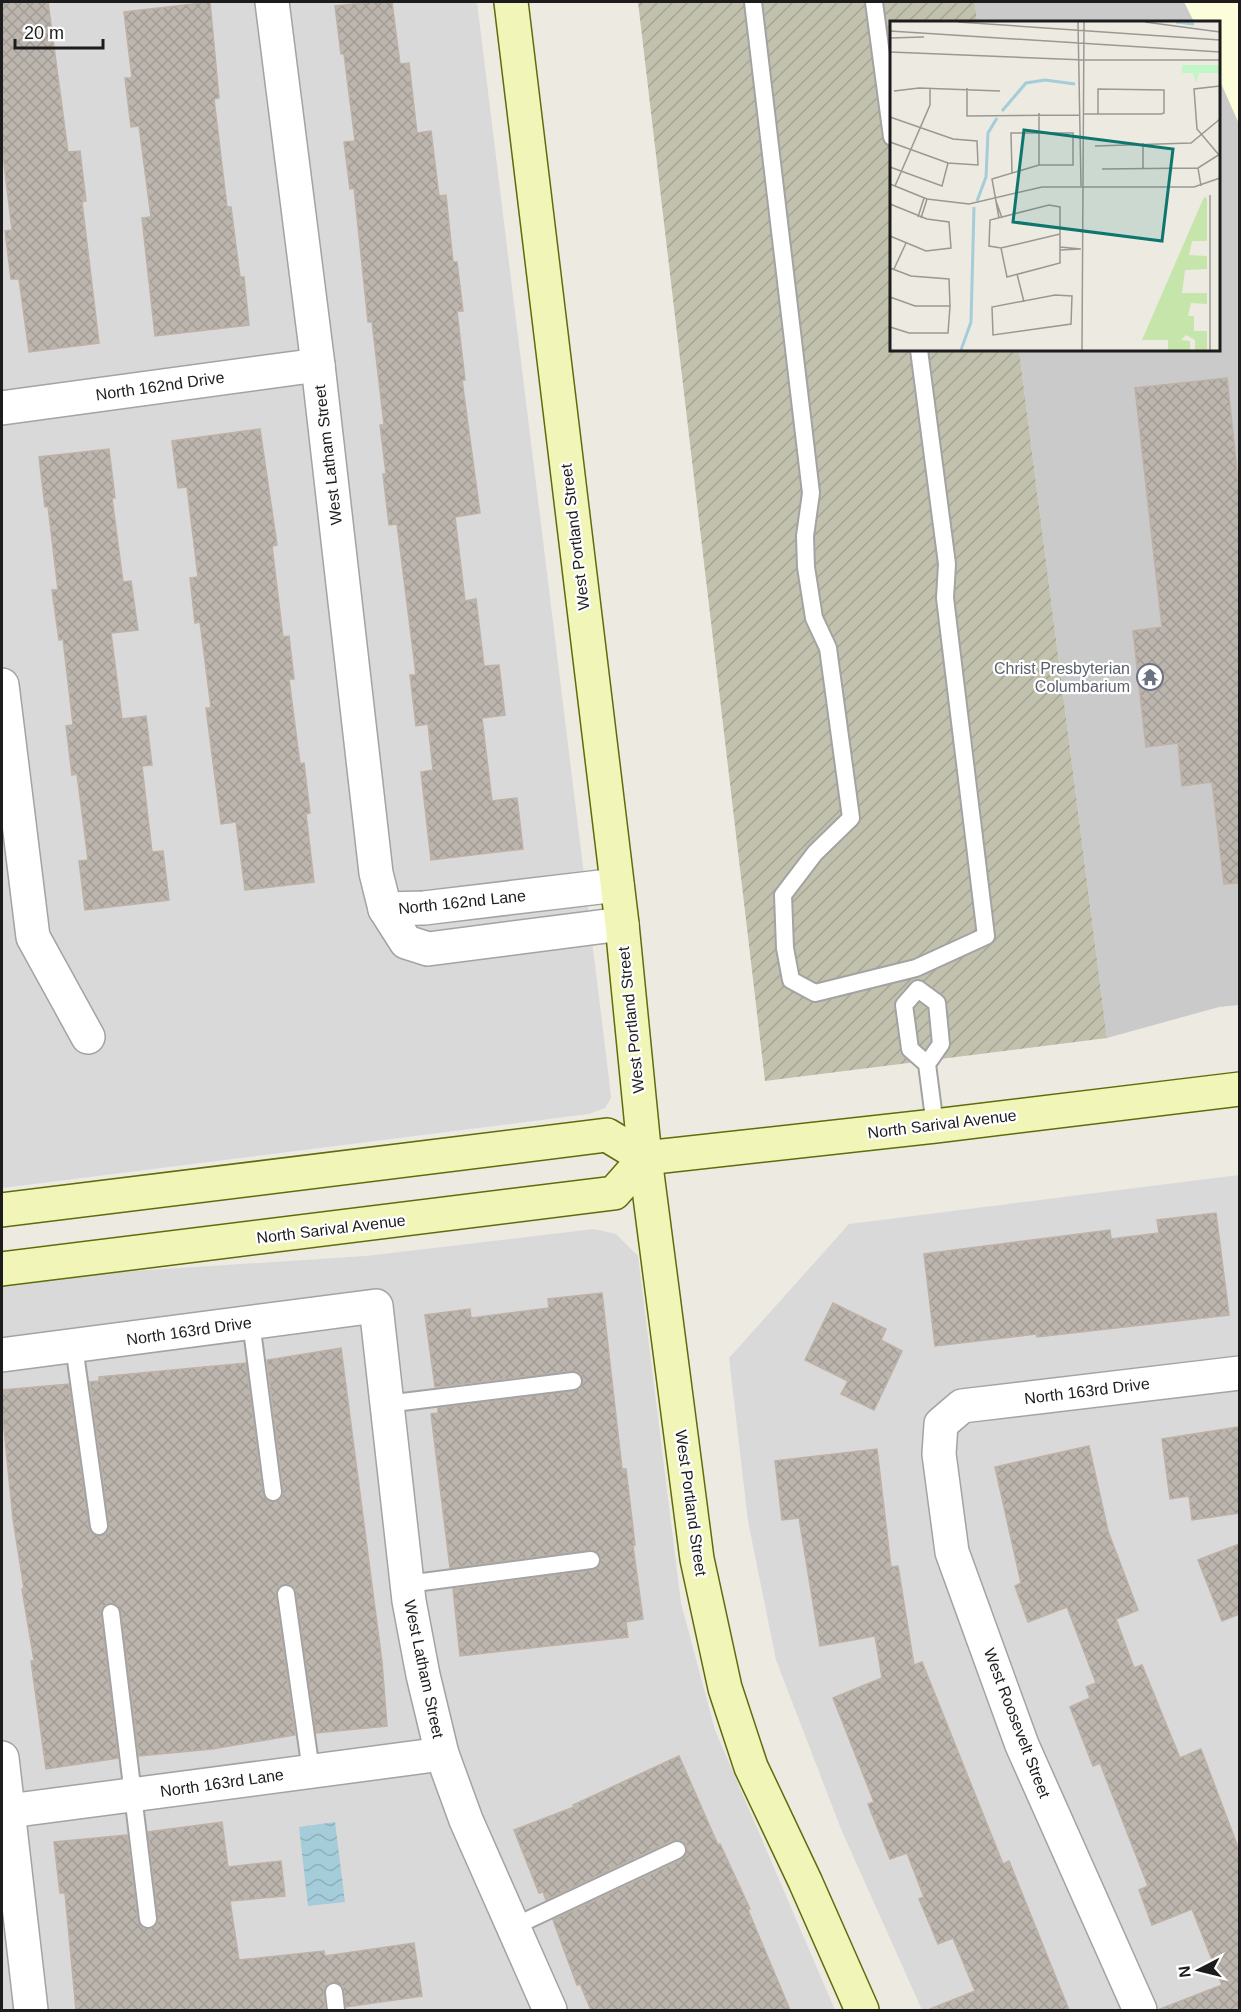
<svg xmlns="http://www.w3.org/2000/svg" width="1241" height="2012" font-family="Helvetica,sans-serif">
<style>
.residential{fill:#dad9d9}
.education{fill:#fcfddb}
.religious{fill:#cacaca}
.construction{fill:url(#construction-furrows)}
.water{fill:url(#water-waves)}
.building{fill:url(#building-cross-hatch);stroke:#beb1a6;stroke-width:1.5}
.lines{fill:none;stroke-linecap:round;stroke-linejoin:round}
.lane-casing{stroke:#a3a3a3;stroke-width:20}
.street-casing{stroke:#a3a3a3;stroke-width:36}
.secondary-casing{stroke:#5f6c0a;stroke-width:36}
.lane{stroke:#fff;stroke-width:16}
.street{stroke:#fff;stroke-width:33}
.secondary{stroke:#f1f6b8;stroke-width:33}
.labels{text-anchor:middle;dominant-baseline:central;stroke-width:4.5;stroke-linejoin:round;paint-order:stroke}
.street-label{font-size:16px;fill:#1c1c1c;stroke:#fff}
.worship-label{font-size:16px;fill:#5b616d;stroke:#fff;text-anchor:end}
.inset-river{fill:none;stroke:#a5ccd9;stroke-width:3}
.inset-road{fill:none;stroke:#999893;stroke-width:1.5}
.view{fill:#0f766e;fill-opacity:0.15;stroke:#0f766e;stroke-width:3}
.inset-edge{fill:none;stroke:#1c1c1c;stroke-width:3}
</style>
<defs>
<pattern id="construction-furrows" width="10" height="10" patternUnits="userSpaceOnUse" patternTransform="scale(1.5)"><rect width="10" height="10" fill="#c1c1ae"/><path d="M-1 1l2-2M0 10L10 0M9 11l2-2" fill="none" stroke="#a5a595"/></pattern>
<pattern id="water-waves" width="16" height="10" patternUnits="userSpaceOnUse" patternTransform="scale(1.5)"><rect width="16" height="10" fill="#a5ccd9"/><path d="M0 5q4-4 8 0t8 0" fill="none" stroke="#8dafba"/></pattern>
<pattern id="building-cross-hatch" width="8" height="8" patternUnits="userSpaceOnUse" patternTransform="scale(1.5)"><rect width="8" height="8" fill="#bdb6af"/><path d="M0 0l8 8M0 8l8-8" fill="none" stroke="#a29c96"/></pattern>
</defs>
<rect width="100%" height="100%" fill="#edeae2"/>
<g class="residential">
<path d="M2 2H477L609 1079 611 1098 605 1108 589 1114 2 1188Z"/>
<path d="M1239 1175V2010H922L841 1829 776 1660 748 1521 729 1358 849 1224Z"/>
<path d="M594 1229 616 1234 638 1256 681 1603 715 1730 835 2010H2V1286L103 1273 366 1256Z"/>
</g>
<path class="education" d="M1184 2H1239V126L1219 79 1218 22H1194Z"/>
<g class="religious">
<path d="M975 2H1184L1194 22H977Z"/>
<path d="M1219 79 1240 126 1239 1005 1219 1007 1107 1038 1019 350H1218Z"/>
</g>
<path class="construction" d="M638 2H975L977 22H892V350H1019L1107 1038 765 1081Z"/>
<path class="water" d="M335 1822 345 1902 308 1906 299 1827Z"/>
<g class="building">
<path d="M2 2H48L68 152 80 151 86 201 82 202 99 343 29 352 19 279H11L5 231 12 230 2 147Z"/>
<path d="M210 2 219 98 214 99 227 207H231L240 277H244L249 325 155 336 142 218 151 217 139 126 131 127 125 78H132L124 12Z"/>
<path d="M373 2H392L400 64 409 63 417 133 431 131 439 196 446 195 453 262H457L463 311H457L465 380H462L480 513 455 517 465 601 476 599 484 666 499 665 505 715 482 718 492 801 517 798 523 849 431 860 421 772 433 770 428 724 416 726 410 675H416L397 524 389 525 383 474H386L380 425H384L372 322H368L354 188 350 189 344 142 355 141 344 54H341L335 6Z"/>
<path d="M1227 378 1239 489V883L1224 884 1212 782 1182 786 1178 743 1146 747 1133 631 1162 627 1135 388Z"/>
<path d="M260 429 277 545 272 546 283 637 289 636 294 679H289L300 764 304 763 310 813 306 814 314 882 245 890 236 822 221 824 206 708H211L200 622 195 623 190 578 198 577 187 487 178 488 172 441Z"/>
<path d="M109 449 115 498H112L123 582 131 581 138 630 111 633 122 719 146 716 152 765 142 766 152 852 163 851 169 900 85 910 79 861 88 860 77 774 72 775 66 726 73 725 63 639 59 640 52 590H58L48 506 45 507 39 457Z"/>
<path d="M1216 1213 1229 1315 1037 1337 1036 1334 935 1346 924 1254 1110 1230 1111 1239 1159 1233 1157 1220Z"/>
<path d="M602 1293 622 1469H626L635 1545 633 1546 643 1619 626 1622 628 1637 460 1656 453 1589 592 1570 598 1568 601 1559 599 1553 590 1550 450 1568 431 1414 438 1413V1408L574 1391 580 1389 583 1380 581 1374 572 1371 435 1387 425 1315 470 1309 471 1318 549 1308 548 1299Z"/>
<path d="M833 1303 886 1329 881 1340 902 1351 874 1410 841 1394 848 1381 805 1360Z"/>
<path d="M341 1348 382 1662 387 1726 316 1733 296 1593 294 1587 285 1584 279 1586 276 1595 295 1735 212 1749 139 1756 121 1612 116 1604 109 1603 102 1608 101 1614 118 1758 46 1769 31 1661H34L22 1589H24L13 1519 2 1409V1390L69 1384 89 1527 91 1533 100 1536 106 1534 109 1525 90 1382 99 1381V1377L246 1363 263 1493 268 1501 275 1502 282 1497 283 1491 267 1360Z"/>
<path d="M1239 1427V1513L1192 1520 1189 1496 1170 1499 1162 1439Z"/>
<path d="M1089 1446 1108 1531 1138 1610 1116 1619 1134 1668 1142 1665 1180 1758 1201 1749 1239 1850V2010H1161L1160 2009 1222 1985 1192 1909 1152 1925 1139 1890 1148 1886 1100 1763 1093 1766 1070 1707 1090 1698 1086 1687 1096 1683 1067 1607 1028 1622 1015 1586 1021 1583 995 1467Z"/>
<path d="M877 1449 891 1567 898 1566 914 1665 922 1662 1003 1864 1009 1861 1069 2010H931L930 2009 975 1991 953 1938 938 1944 919 1899 924 1897 907 1853 890 1859 868 1804 874 1802 833 1698 882 1678 875 1636 820 1646 799 1518 782 1520 775 1461Z"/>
<path d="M1239 1544V1614L1222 1621 1198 1560Z"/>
<path d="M679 1756 718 1845 720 1844 750 1909 748 1910 790 2010H591L580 1984 577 1985 553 1920 681 1860 686 1855 687 1846 682 1841 673 1840 546 1900 543 1892 539 1893 514 1830 574 1807 573 1805Z"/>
<path d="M222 1822 228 1867 281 1861 285 1896 230 1901 239 1960 324 1951 325 1956 414 1943 422 1996 346 2007 343 1986 333 1982 328 1983 324 1988 325 2010H76L65 1893H60L54 1842 127 1835 138 1921 143 1928 150 1929 157 1924 158 1918 148 1832Z"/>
</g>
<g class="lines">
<defs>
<g id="lane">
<path d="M753 2 811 493 805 536 806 567 814 618 828 648 851 818 815 853 783 895 785 948 791 980 815 993 916 968 986 936 945 598 947 564 919 350"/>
<path d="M874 2 892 137"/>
<path d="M927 1064 910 1049 904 1005 918 989 937 1003 941 1044 927 1064 935 1126"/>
<path d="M251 1322 273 1492"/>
<path d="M74 1346 99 1526"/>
<path d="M386 1404 573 1381"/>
<path d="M407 1584 591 1560"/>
<path d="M286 1594 311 1771"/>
<path d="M111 1613 148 1919"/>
<path d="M513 1927 677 1850"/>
<path d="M334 1992 336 2010"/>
</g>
<g id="street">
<path d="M272 2 318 365 376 873 385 909 406 942 428 949 622 924"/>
<path d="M2 408 318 365"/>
<path d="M2 685 33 937 88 1037"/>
<path d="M385 909 424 908 617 885"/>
<path d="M2 1355 376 1306 409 1601 423 1675 442 1754 466 1820 550 2010"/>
<path d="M2 1758 31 2010"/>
<path d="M2 1812 442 1754"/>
<path d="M1140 2010 1022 1745 952 1552 939 1454 941 1424 962 1406 1240 1373"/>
</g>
<g id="secondary">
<path d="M511 2 622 924 645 1158 697 1559 725 1688 751 1767 805 1881 862 2010"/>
<path d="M2 1210 607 1135 645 1158 935 1126 1240 1089"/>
<path d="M2 1269 614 1193 645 1158"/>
</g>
</defs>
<use href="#lane" class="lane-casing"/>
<use href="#street" class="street-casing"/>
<use href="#secondary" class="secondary-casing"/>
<use href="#lane" class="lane"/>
<use href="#street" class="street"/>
<use href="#secondary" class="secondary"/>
</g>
<defs>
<symbol id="temple-ring" viewBox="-11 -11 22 22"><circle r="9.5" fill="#fff" stroke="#6b7280" stroke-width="1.5"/><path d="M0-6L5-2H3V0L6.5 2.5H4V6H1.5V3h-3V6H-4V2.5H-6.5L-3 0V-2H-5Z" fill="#6b7280"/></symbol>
</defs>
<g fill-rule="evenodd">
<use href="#temple-ring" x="1135" y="662" width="30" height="30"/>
</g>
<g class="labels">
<g class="street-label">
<text transform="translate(160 386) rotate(-8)">North 162nd Drive</text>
<text transform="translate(328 455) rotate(-97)">West Latham Street</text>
<text transform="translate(575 537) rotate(-97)">West Portland Street</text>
<text transform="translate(462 902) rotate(-6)">North 162nd Lane</text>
<text transform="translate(631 1020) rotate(-96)">West Portland Street</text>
<text transform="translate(942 1124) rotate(-7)">North Sarival Avenue</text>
<text transform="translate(331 1229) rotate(-7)">North Sarival Avenue</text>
<text transform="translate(189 1331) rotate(-8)">North 163rd Drive</text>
<text transform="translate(1087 1391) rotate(-7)">North 163rd Drive</text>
<text transform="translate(691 1503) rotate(82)">West Portland Street</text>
<text transform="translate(424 1669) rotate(78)">West Latham Street</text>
<text transform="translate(1017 1723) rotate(69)">West Roosevelt Street</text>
<text transform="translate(222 1783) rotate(-8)">North 163rd Lane</text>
</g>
<g class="worship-label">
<text x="1130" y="668">Christ Presbyterian<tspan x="1130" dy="18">Columbarium</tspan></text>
</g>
</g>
<g transform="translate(890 21)">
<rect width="330" height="330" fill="#edeae2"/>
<path d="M314 176 317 177V220H302L299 234 317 235V248L295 249 292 272H317V283L301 282 298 295H304V310H317V329H305V319L296 314 291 319 300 320V329H278V319H252Z" fill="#c6e5aa"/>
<path d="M292 44H330V52H309L306 63 303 52H292Z" fill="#c1f6c6"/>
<path class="inset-river" d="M286 1 304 3M112 90 136 62 155 59 185 63M87 180 96 156 98 112 107 97M71 329 81 301 84 186"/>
<path class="inset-road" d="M68 1 330 19M188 1 191 165M255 1 330 11M0 10 330 31M0 17 34 16M0 31 195 39M195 39H330M77 67V95L189 94M4 70 29 67 110 70M193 93H271L274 92V69L208 68V93M0 96 63 118 87 120 88 144 58 142 0 121M253 122V148M205 125 301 122 330 98M329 134 307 108 304 68 330 65M149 144V92M0 146 52 165 58 142M308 147 311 165M212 148 308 147 330 133M0 163 37 178 79 183 152 166H304L330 157M5 165 40 84V67M320 174V329M106 180 112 197M0 183 37 198 59 201 61 227 36 230 0 215M28 196 34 177M31 197 37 178M109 197 102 158 149 144H183V112H121L122 153M170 226 191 228M111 227 117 256 170 242V186L159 184 100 199 99 225 111 227 170 213M170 229 190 228M0 247 21 255 59 258 60 285 58 312H19L0 306M4 248 16 222M127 253 134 281M165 274 182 275 181 303 103 314 102 286ZM0 276 25 285H60M192 329 194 1"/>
<path class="view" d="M134 109 283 128 272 220 123 201Z"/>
<rect width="330" height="330" class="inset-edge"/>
</g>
<rect width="1241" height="2012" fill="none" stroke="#1c1c1c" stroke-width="6"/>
<g transform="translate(1199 1970) rotate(263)" stroke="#ffffff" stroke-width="4.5" paint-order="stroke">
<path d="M0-4.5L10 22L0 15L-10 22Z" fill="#1c1c1c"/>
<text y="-9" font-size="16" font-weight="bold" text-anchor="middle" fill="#1c1c1c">N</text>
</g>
<path d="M15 39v9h88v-9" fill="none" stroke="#1c1c1c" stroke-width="3"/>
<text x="24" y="39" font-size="18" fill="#1c1c1c" stroke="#ffffff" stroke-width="4.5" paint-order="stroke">20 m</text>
</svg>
